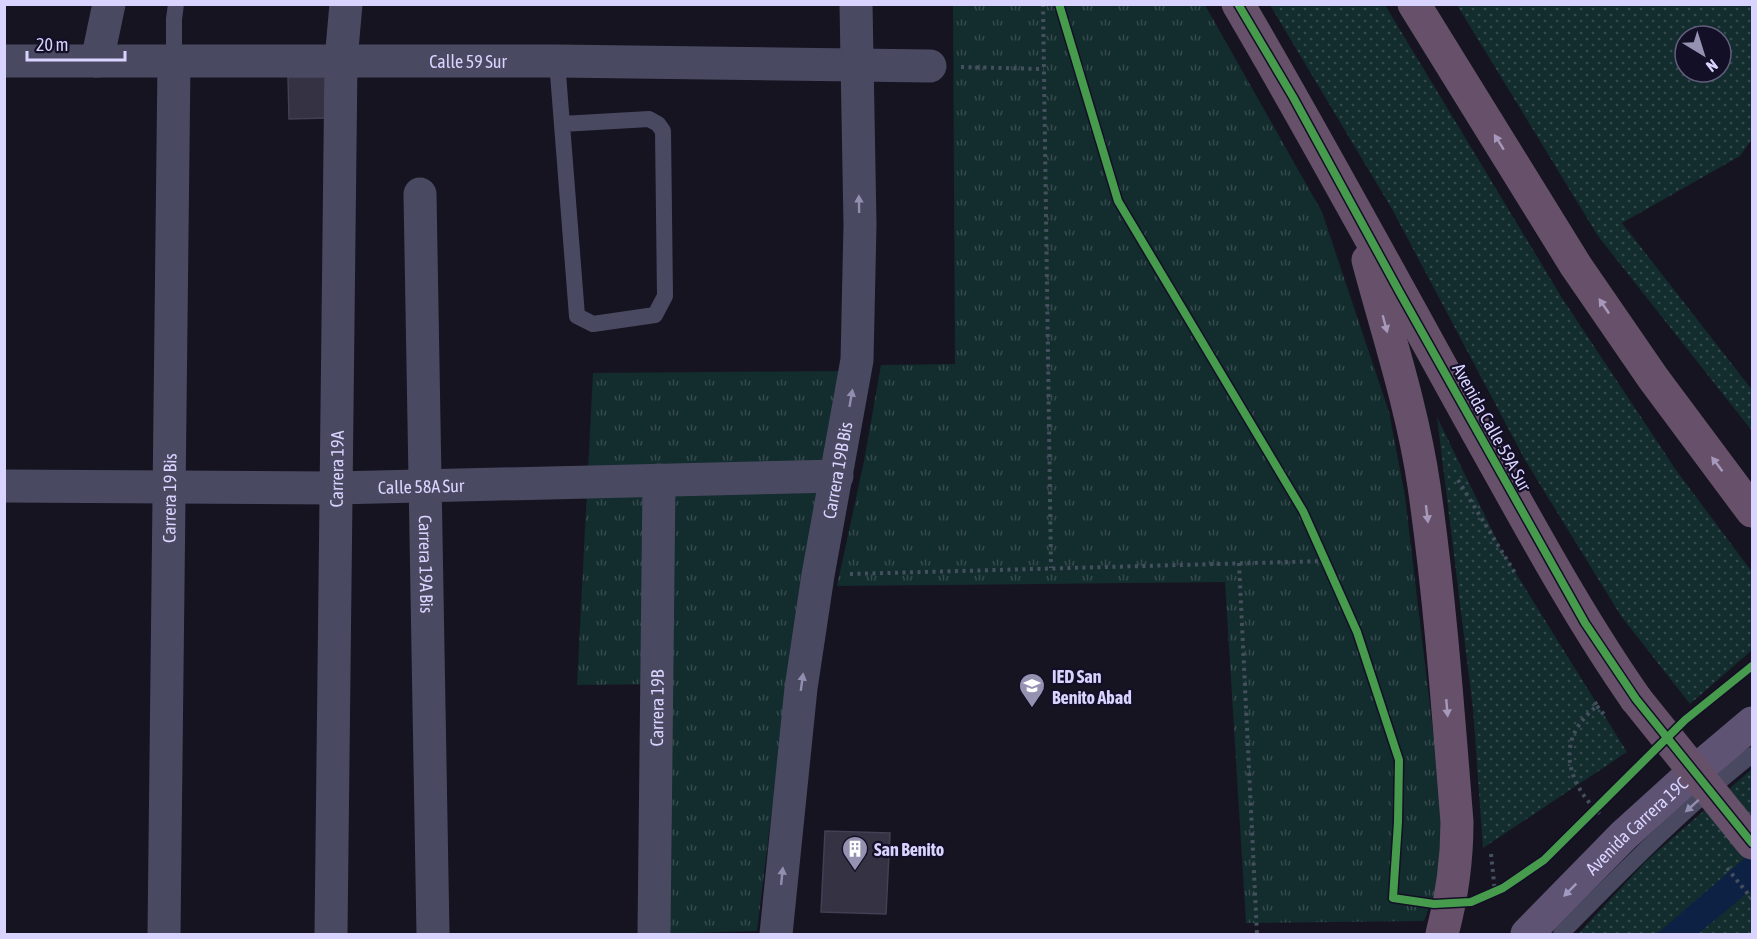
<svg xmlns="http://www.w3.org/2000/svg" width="1757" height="939" font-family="'Asap Condensed',sans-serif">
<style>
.grass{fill:url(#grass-dots);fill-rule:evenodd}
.park{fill:url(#park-tufts)}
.water{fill:#0d2144}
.building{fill:#343243;stroke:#433f54;stroke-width:1.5}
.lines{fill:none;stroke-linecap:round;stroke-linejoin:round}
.path{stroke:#44505f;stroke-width:4;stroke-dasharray:3 4.5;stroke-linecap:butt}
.lane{stroke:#4a4962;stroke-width:16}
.street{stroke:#4a4962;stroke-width:33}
.primary{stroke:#5e5373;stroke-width:33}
.highway{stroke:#67516a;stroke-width:33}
.path-bridge{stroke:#44505f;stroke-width:4;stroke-dasharray:3 4.5;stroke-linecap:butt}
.highway-bridge{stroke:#67516a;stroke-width:33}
.cycleway-casing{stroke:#130f26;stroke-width:11}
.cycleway{stroke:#469c4c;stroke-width:8}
.oneway{fill:#a699bc}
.oneway2{fill:#928eb0}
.oneway3{fill:#a29ac0}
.labels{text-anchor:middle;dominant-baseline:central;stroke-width:4.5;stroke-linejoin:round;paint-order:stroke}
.street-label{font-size:18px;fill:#d9d4ff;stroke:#130f26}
.poi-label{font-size:18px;font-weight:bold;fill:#d9d4ff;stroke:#130f26;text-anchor:start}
</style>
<defs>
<pattern id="grass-dots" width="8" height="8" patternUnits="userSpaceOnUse" patternTransform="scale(1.5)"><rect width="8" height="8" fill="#132c2d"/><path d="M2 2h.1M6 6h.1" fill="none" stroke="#354a4c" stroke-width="1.8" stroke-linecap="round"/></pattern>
<pattern id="park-tufts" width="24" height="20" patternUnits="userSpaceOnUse" patternTransform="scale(1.5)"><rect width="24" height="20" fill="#132c2d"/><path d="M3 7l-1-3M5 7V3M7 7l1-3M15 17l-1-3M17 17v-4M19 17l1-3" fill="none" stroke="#354a4c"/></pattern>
</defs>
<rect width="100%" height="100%" fill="#161421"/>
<g class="grass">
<path d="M1270 5H1385L1562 298 1676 470 1752 572V650L1690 704 1621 616 1525 460 1392 209Z"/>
<path d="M1457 5H1752V139L1740 156 1622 223 1749 386 1752 388V431L1598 236ZM1685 36H1721V72H1685Z"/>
<path d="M1437 417 1502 551 1627 752 1483 848 1473 709Z"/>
<path d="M1752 769V934H1578L1646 861Z"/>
</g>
<g class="park">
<path d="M953 5H1205L1322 212 1389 412 1405 496 1442 807 1440 861 1434 894 1424 921 1246 923 1225 582 837 586 864 461 881 365 955 364Z"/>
<path d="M841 371 790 662 757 931 664 934 666 684 577 685 593 373Z"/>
</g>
<path class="water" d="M1752 852V889L1698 934H1657Z"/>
<g class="building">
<path d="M288 77H327V118L289 119Z"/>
<path d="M825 831 890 833 886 914 821 912Z"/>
</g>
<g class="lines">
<g class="path">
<path d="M1043 4 1051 568"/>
<path d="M961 67 1044 69"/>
<path d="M1458 480 1515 573"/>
<path d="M1239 563 1257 934"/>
<path d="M850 574 1326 561"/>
<path d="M1595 702 1597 706C1555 739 1565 781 1601 815"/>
<path d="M1491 854 1495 892"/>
</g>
<g class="lane">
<path d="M174 61V19L176 4"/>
<path d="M557 61 577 316 593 324 655 315 665 296 663 131 658 124 649 119 562 124"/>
<path d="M1561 934C1622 872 1683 809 1752 755"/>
</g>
<g class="street">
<path id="s1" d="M4 61H557L930 66"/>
<path d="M97 61 109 4"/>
<path id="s2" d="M420 194 433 934"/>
<path id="s3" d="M4 486 336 488 837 476"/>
<path id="s4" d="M164 934 174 61"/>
<path id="s5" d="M331 934 341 60 346 4"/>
<path id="s6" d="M654 934 659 480"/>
<path id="s7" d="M776 934 801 688 818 575 857 360 860 225 856 4"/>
</g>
<path class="primary" id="s8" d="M1527 934 1623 836 1687 778 1752 723"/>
<g class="highway">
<path d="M1238 4C1322 147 1400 293 1480 437 1530 526 1578 616 1636 699"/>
<path d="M1414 4 1576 266 1653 378 1752 511"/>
<path d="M1368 260C1388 335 1413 410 1424 486 1440 597 1448 710 1457 822 1457 861 1452 897 1442 934"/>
</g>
<g class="path-bridge">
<path d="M1597 706 1606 717"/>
<path d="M1727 868 1752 899"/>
</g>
<path class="highway-bridge" d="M1636 699 1752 843"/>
<defs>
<g id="cycleway">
<path d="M1059 4 1118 201 1303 511 1357 632 1399 760 1398 822 1393 898 1434 904 1471 902 1503 888 1544 860 1685 720 1752 666"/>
<path d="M1238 4 1293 97 1400 293 1585 623 1636 699 1752 843"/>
</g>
</defs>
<use href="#cycleway" class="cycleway-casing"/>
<use href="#cycleway" class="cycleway"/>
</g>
<defs><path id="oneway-solid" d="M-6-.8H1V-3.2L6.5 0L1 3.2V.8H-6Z" transform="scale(1.5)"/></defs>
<g class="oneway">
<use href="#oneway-solid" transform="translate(1499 142) rotate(-122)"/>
<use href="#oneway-solid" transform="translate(1604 306) rotate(-124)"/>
<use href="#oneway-solid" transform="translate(1385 324) rotate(75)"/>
<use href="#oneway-solid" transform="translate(1717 464) rotate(-127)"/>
<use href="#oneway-solid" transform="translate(1427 514) rotate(83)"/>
<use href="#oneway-solid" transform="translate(1447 708) rotate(85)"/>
</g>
<g class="oneway2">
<use href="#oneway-solid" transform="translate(859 204) rotate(-91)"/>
<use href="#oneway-solid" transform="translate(851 398) rotate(-80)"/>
<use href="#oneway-solid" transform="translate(802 682) rotate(-82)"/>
<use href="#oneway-solid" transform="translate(1692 806) rotate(138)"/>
<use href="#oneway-solid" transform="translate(782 876) rotate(-84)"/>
</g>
<use class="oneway3" href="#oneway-solid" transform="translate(1570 890) rotate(135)"/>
<defs>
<symbol id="school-pin" viewBox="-11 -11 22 30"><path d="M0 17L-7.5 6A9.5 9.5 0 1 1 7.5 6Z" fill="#9591b1" stroke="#130f26"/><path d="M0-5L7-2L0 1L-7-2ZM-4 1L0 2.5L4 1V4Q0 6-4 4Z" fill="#fff"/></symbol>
<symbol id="building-pin" viewBox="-11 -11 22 30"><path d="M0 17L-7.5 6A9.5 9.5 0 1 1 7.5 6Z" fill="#9591b1" stroke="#130f26"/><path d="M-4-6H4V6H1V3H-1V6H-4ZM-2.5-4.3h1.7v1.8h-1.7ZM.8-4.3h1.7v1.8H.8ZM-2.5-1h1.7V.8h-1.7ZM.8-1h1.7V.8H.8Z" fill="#fff"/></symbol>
</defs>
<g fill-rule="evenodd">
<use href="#school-pin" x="1017" y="671" width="30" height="40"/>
<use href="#building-pin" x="840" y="834" width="30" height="40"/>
</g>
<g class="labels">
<g class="street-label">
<text stroke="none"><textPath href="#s1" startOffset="464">Calle 59 Sur</textPath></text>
<text transform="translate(1492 427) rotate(61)">Avenida Calle 59A Sur</text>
<text stroke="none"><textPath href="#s5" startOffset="465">Carrera 19A</textPath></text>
<text stroke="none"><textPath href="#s7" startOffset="468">Carrera 19B Bis</textPath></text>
<text stroke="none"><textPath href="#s3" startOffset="417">Calle 58A Sur</textPath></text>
<text stroke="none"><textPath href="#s4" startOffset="436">Carrera 19 Bis</textPath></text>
<text stroke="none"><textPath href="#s2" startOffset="370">Carrera 19A Bis</textPath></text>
<text stroke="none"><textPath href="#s6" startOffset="226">Carrera 19B</textPath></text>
<text stroke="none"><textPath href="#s8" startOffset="154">Avenida Carrera 19C</textPath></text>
</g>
<g class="poi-label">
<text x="1052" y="676">IED San<tspan x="1052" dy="21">Benito Abad</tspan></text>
<text x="874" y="849">San Benito</text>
</g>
</g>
<rect width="1757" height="939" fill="none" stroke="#d9d4ff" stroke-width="12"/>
<g transform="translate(1703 54) rotate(142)"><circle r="28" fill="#130f26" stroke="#625e7d" stroke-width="1.5"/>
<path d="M0-4.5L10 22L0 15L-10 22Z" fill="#9591b1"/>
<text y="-9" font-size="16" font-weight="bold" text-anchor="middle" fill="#d9d4ff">N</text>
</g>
<path d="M27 51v9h98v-9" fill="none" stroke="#d9d4ff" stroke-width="3"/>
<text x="36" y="51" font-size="18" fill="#d9d4ff" stroke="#130f26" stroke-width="4.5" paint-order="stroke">20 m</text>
</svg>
